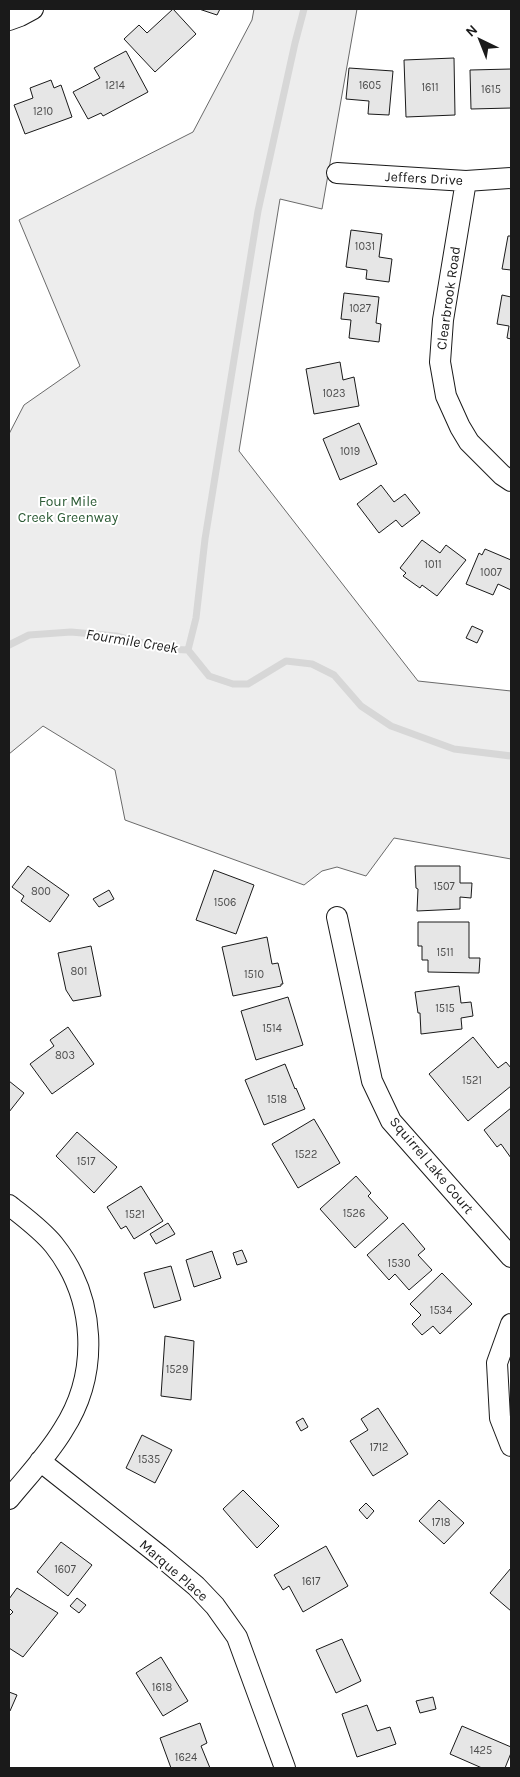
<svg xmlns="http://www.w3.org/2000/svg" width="520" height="1777" font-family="Karla,sans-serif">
  <rect width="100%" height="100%" fill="#fff"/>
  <path fill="#ededed" stroke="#6a6a6a" d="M254 9H357L322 209 280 199 239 451 418 681 511 691V859L394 838 366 876 337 867 322 871 304 885 125 820 115 770 43 726 9 754V434L24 405 80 366 19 220 193 132 252 20Z"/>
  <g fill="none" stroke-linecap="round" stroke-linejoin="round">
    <path stroke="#d7d7d7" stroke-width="7" d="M9 645 29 635 71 632 116 636 166 649 188 650 209 676 233 684H248L286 661 312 664 334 675 361 706 391 726 454 749 511 756
      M188 650 196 618 205 539 258 211 295 43 304 9"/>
  </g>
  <path fill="#e6e6e6" stroke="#1a1a1a" d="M173 9 196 34 155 72 124 39 139 25 147 33Z
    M199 9H220L217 15Z
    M126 51 148 92 103 116 101 113 88 119 73 92 100 78 94 68Z
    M454 58 455 115 406 117 404 60Z
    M349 68 393 71 389 115 368 114 369 101 346 99Z
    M511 69V108L471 109 470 70Z
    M51 80 54 88 61 85 72 117 25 134 14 105 33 98 30 88Z
    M351 230 382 234 379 257 392 259 389 282 366 279 367 270 346 267Z
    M508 236H511V270L502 269Z
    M344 293 379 297 376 323 381 324 379 342 349 338 351 320 341 319Z
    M502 295 511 297V339L507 338 509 326 497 324Z
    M340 362 343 380 354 377 359 406 314 414 306 369Z
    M359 423 377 464 340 480 323 439Z
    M381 485 394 502 405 494 420 513 402 527 396 520 379 533 357 504Z
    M422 540 440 553 446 545 466 560 437 596 422 585 420 588 403 576 406 573 400 568Z
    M485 549 511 560V590L498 584 493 595 466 584 479 553 482 555Z
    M472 626 483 631 477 643 466 638Z
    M28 866 69 895 50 922 21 901 24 896 12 887Z
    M415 866H460V883H472L471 898 460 897V909L417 911 418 889 416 888Z
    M214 870 254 885 236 934 196 920Z
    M109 890 114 899 99 907 93 899Z
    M418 922H469V958H480L479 973 428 972V960H422V946H418Z
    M267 937 272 964 278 963 283 984H281V986L233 996 222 947Z
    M91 946 101 996 73 1001 66 990 58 953Z
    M459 986 461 1003 471 1002 473 1016 461 1018 462 1029 421 1034 420 1013H418L415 992Z
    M288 997 303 1045 256 1060 241 1011Z
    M68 1027 94 1064 52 1094 30 1064 54 1046 50 1040Z
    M473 1037 498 1068 506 1062 511 1068V1086L468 1121 429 1074Z
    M285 1064 295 1089 296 1088 305 1109 264 1125 245 1080Z
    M9 1081 24 1093 9 1112Z
    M511 1108V1158L501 1144 497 1147 484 1130Z
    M314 1119 340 1163 298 1188 272 1144Z
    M77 1132 117 1167 94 1193 56 1156Z
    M356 1176 371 1193 368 1196 388 1218 355 1248 320 1209Z
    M141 1186 163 1221 134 1239 126 1226 121 1229 107 1207Z
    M168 1223 175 1234 156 1244 150 1234Z
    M403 1223 425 1249 418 1255 432 1270 409 1290 395 1274 389 1280 367 1255Z
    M242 1250 247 1262 237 1265 233 1253Z
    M212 1251 221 1278 194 1287 186 1260Z
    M171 1266 181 1300 154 1308 144 1273Z
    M442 1273 472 1304 440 1334 433 1326 422 1335 412 1324 421 1315 410 1304Z
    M165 1336 194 1341 191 1400 161 1396Z
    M378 1408 408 1454 373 1476 350 1441 368 1430 361 1419Z
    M303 1418 308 1427 301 1431 296 1422Z
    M142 1435 172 1450 155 1483 126 1468Z
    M243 1490 279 1526 257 1548 223 1509Z
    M439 1500 464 1523 444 1544 419 1521Z
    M366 1503 374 1511 367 1519 359 1510Z
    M61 1542 92 1565 68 1596 37 1572Z
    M326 1546 348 1586 303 1612 289 1586 283 1590 274 1575Z
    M511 1568V1611L490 1593Z
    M17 1588 58 1613 23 1657 9 1648V1616L13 1612 9 1608V1599Z
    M77 1598 86 1605 79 1613 70 1606Z
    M342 1639 361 1681 336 1693 316 1650Z
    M161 1657 188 1701 163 1716 136 1673Z
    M9 1692 17 1695 10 1711 9 1710Z
    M433 1697 436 1709 420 1713 416 1701Z
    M367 1705 377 1731 390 1727 396 1744 357 1757 342 1714Z
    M200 1723 207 1743 201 1746 210 1768H171L160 1738Z
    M462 1726 511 1747V1753L505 1768H482L450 1754Z"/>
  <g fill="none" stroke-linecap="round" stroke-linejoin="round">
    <g stroke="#1a1a1a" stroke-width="22">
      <path id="street" d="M9 20 20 16 33 9
        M337 173 466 181 511 178
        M466 181 443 320 440 362 446 396 460 427 469 442 502 475 511 481
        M337 917 372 1081 391 1121 511 1257
        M9 1205C24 1217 42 1230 54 1245 96 1298 100 1373 63 1430 48 1455 27 1477 9 1499
        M511 1324 497 1363 500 1418 511 1446
        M40 1461 159 1555 196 1586 215 1606 237 1637 285 1768"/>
    </g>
    <use href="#street" stroke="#fff" stroke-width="20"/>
  </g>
  <g text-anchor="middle" stroke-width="4" stroke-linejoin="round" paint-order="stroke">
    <g font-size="11" fill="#4d4d4d">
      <text x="115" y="89">1214</text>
      <text x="370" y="89">1605</text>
      <text x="430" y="91">1611</text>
      <text x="491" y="93">1615</text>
      <text x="43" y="115">1210</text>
      <text x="365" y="250">1031</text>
      <text x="360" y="312">1027</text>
      <text x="334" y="397">1023</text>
      <text x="350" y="455">1019</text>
      <text x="433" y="568">1011</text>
      <text x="491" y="576">1007</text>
      <text x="444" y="890">1507</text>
      <text x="41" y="895">800</text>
      <text x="225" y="906">1506</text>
      <text x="445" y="956">1511</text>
      <text x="79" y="975">801</text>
      <text x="254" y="978">1510</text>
      <text x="445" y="1012">1515</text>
      <text x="272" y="1032">1514</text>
      <text x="65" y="1059">803</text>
      <text x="472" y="1084">1521</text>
      <text x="277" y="1103">1518</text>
      <text x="306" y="1158">1522</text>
      <text x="86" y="1165">1517</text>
      <text x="354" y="1217">1526</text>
      <text x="135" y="1218">1521</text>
      <text x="399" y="1267">1530</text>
      <text x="441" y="1314">1534</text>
      <text x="177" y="1373">1529</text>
      <text x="379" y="1451">1712</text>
      <text x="149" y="1463">1535</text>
      <text x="441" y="1526">1718</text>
      <text x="65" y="1573">1607</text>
      <text x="311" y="1585">1617</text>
      <text x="162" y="1691">1618</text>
      <text x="481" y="1754">1425</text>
      <text x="186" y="1761">1624</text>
    </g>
    <g font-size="14" fill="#1a1a1a" stroke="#fff">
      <text transform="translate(424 178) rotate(3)" y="5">Jeffers Drive</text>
      <text transform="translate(448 298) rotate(-82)" y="5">Clearbrook Road</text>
      <text transform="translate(432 1165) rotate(50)" y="5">Squirrel Lake Court</text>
      <text transform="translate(174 1570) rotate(41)" y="5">Marque Place</text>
    </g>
    <g font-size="14" fill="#2b5a34" stroke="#fff">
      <text x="68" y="506">Four Mile<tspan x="68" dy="16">Creek Greenway</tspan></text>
    </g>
    <g font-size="15" font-style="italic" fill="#1a1a1a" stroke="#fff">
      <text transform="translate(132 641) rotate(9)" y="5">Fourmile Creek</text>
    </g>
  </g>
  <rect width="520" height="1777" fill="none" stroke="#1a1a1a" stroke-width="20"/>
  <g transform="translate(480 40) rotate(317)" stroke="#ffffff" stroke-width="4" paint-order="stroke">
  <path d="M0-4L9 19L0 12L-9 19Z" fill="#1a1a1a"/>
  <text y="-8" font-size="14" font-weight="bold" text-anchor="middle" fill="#1a1a1a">N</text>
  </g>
</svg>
